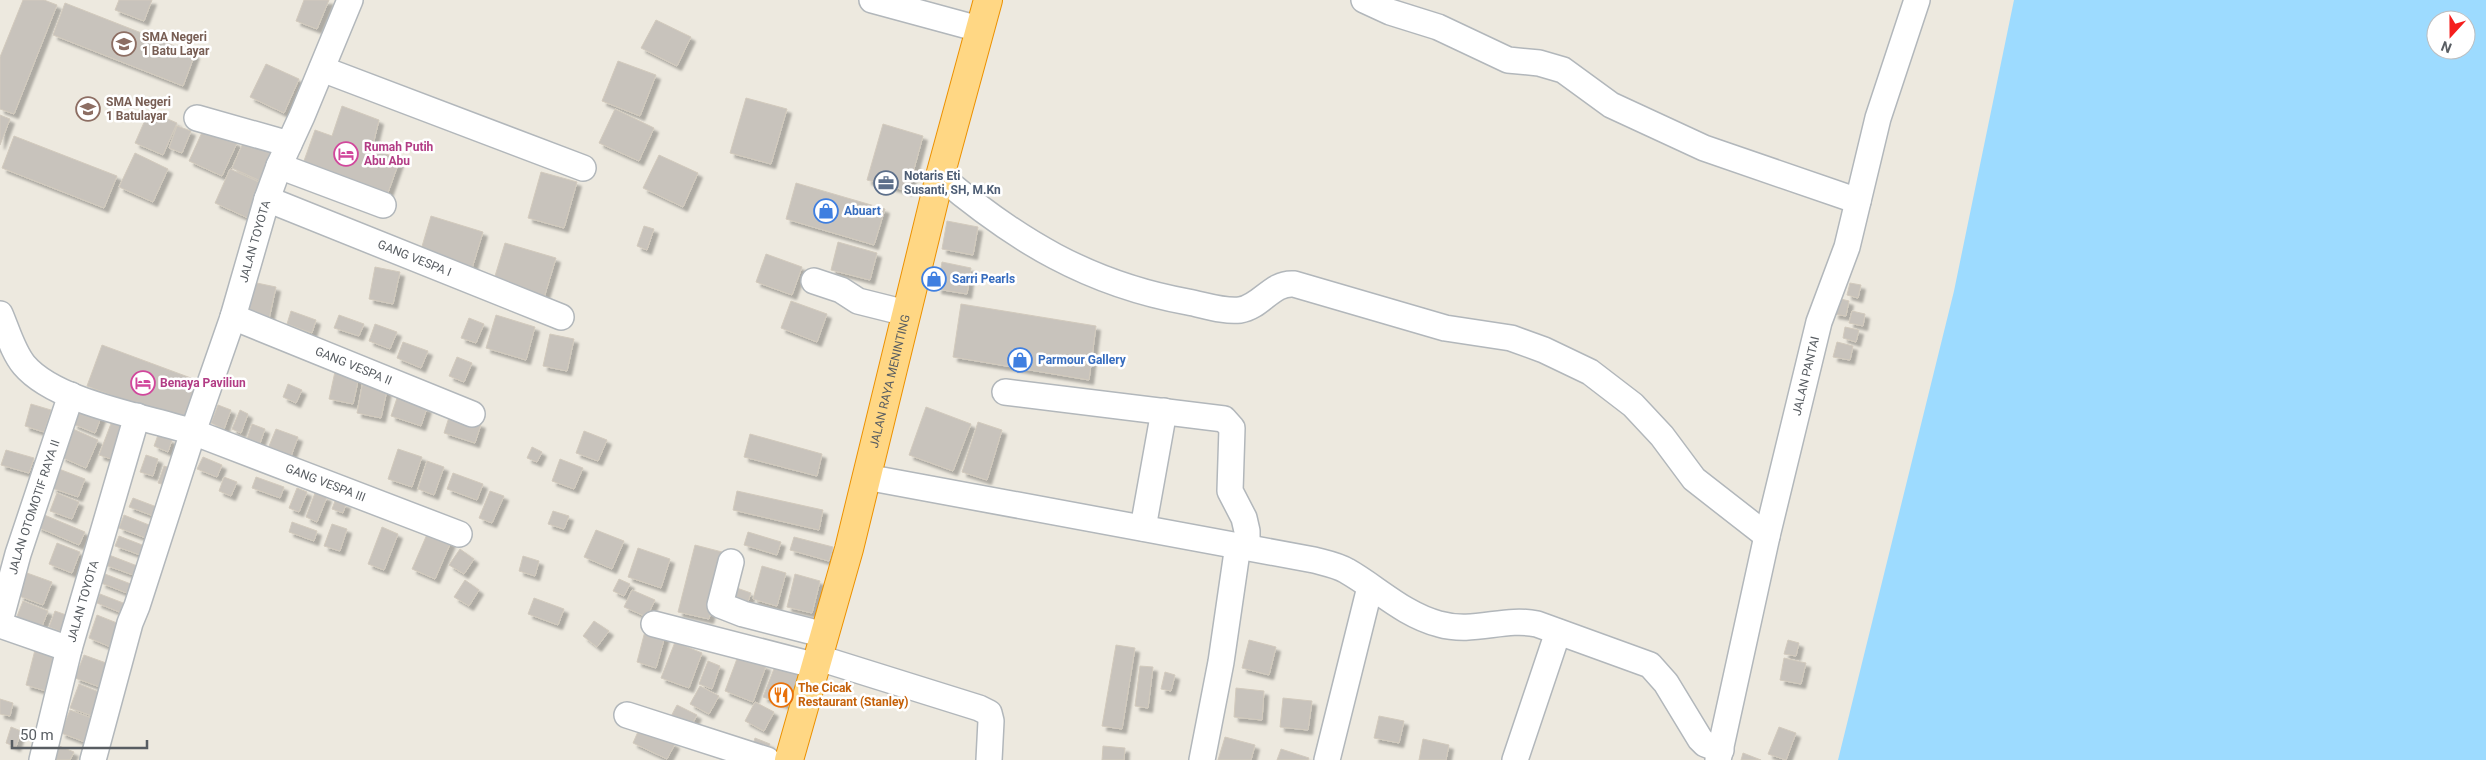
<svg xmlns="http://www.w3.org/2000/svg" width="2486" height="760" font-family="Roboto,sans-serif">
  <defs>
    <filter id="shadow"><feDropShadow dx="4.5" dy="4.5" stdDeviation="1" flood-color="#0004"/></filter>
  </defs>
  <rect width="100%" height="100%" fill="#ede9df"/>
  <path fill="#9ddbff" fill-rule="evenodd" d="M2014 0H2486V760H1838L1954 291ZM2436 20H2466V50H2436Z"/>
  <path fill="#c8c3bc" stroke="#d2cabd" filter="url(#shadow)" d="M23 0H44L57 5 14 114 0 109V57Z
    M119 0H152L144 21 115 10Z
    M304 0H329L317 29 296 21Z
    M65 3 195 54 183 86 53 35Z
    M656 20 691 37 677 66 641 48Z
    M618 61 656 75 640 116 602 101Z
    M266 64 299 79 284 113 250 97Z
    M746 98 787 109 771 164 730 153Z
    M342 106 379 120 372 149 400 159 385 201 300 172 315 130 332 136Z
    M615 109 654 128 639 161 599 143Z
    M149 111 177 123 163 155 135 143Z
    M0 115 10 119 0 145Z
    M883 124 923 136 908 191 867 180Z
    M177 126 191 131 182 153 169 148Z
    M204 128 237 143 222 176 189 161Z
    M247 134 280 149 265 183 232 168Z
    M14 136 117 176 104 208 2 168Z
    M135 153 168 169 153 202 119 187Z
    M659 155 698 173 683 207 643 188Z
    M230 169 263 184 248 218 215 203Z
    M541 172 577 182 564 228 528 218Z
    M796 183 885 209 874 245 786 219Z
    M431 216 483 232 470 275 418 260Z
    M947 221 978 227 973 255 942 249Z
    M644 226 654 229 647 250 637 246Z
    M838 242 877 253 870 280 831 270Z
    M505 243 556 258 543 301 492 286Z
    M766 254 802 267 792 295 756 282Z
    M942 262 971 268 967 294 937 289Z
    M375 267 400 272 393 304 369 299Z
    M252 282 276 287 269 319 245 314Z
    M1850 283 1861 285 1858 298 1847 295Z
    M1837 298 1849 301 1846 316 1834 314Z
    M791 301 827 314 817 342 781 328Z
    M961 304 1096 326 1089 380 953 357Z
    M291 311 316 320 312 333 287 324Z
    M1852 311 1865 314 1863 326 1849 323Z
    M339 315 364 324 359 336 334 328Z
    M496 315 535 327 526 360 486 348Z
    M469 318 484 324 476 343 461 338Z
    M375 324 397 332 390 349 369 341Z
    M1845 327 1859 330 1856 342 1843 338Z
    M550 334 574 339 567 371 543 366Z
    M403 342 428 351 421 368 397 358Z
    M1837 342 1853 346 1850 360 1833 357Z
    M102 345 199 381 183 422 87 386Z
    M457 357 472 363 464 382 449 376Z
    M336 367 360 372 353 404 329 399Z
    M363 381 388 385 381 418 357 413Z
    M288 384 302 390 296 403 283 397Z
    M397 398 427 408 421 426 391 416Z
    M31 404 51 410 44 432 25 426Z
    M218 405 231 410 224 429 211 423Z
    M80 406 102 415 95 433 73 424Z
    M926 407 971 424 953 471 909 455Z
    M240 410 248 414 241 433 232 429Z
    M450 414 481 424 475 443 444 433Z
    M112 421 124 425 111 459 99 455Z
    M978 422 1002 430 987 480 962 472Z
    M252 424 265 429 259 446 246 442Z
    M73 429 98 440 86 468 61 457Z
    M276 429 298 437 290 459 267 451Z
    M584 431 607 440 598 461 576 453Z
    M750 434 822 454 817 476 744 457Z
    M158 435 172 440 168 452 154 446Z
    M532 447 542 452 537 462 527 458Z
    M398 449 422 457 412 487 388 479Z
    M6 450 34 458 29 473 1 465Z
    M146 455 158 459 153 476 140 472Z
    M203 457 222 465 217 477 197 469Z
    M560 459 583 468 574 489 552 481Z
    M427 461 444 467 434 495 418 489Z
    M164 466 174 469 168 486 158 483Z
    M59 469 85 479 78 497 52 488Z
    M453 473 483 484 477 500 447 489Z
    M224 477 237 482 231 496 219 491Z
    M256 477 284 487 280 498 252 488Z
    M297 488 307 492 299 512 289 508Z
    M490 491 504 496 492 523 479 518Z
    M737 491 823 510 819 530 733 510Z
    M57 493 79 502 72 519 50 511Z
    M315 493 327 497 317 522 306 517Z
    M133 498 162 509 159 518 129 507Z
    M335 501 346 504 343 513 332 509Z
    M553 511 569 516 564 529 548 524Z
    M42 514 85 532 79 545 37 527Z
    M124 515 159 529 154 541 119 528Z
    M292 522 317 531 314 541 289 532Z
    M332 524 347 529 340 551 324 546Z
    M382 527 398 534 384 570 368 564Z
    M596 530 624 541 612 569 584 557Z
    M428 532 451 542 435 579 412 569Z
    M748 532 781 542 777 555 744 545Z
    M119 536 150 548 146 557 115 546Z
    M794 537 833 547 829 561 790 550Z
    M57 543 80 552 72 573 49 564Z
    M695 545 726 553 709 619 678 612Z
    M638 548 670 559 661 588 628 577Z
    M460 549 474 559 464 574 449 565Z
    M109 555 140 567 136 576 105 565Z
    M523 556 539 561 535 576 519 571Z
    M762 566 786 573 777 606 753 599Z
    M27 573 52 582 43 605 19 596Z
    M105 574 136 586 132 595 101 583Z
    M795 574 820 581 812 613 787 607Z
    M619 579 630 584 624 596 613 591Z
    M465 580 479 590 469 606 454 597Z
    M731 586 751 593 745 611 725 604Z
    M632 590 655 600 647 617 624 607Z
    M100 594 131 606 127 615 97 603Z
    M534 598 564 609 558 625 528 614Z
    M23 601 48 611 39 634 14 624Z
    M55 611 69 616 63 632 49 627Z
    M97 615 122 625 113 648 89 638Z
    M594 621 609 631 597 647 583 636Z
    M645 631 665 636 656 668 637 662Z
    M1249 640 1276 647 1269 675 1242 668Z
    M1788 640 1799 643 1796 656 1784 654Z
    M675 642 702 653 689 688 661 678Z
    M1116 645 1135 648 1122 729 1102 726Z
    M36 646 57 652 46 691 26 685Z
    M84 655 109 664 100 687 75 678Z
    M738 656 766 666 753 702 725 691Z
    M1784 658 1806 663 1801 684 1780 680Z
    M708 661 720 666 712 689 699 684Z
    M777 661 805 672 792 707 763 697Z
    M1140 666 1153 667 1148 708 1135 706Z
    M1165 672 1175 675 1171 691 1161 689Z
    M79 684 104 694 95 717 70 708Z
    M700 686 719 696 709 714 690 704Z
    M1236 688 1264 691 1262 720 1234 717Z
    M1283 698 1312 701 1308 730 1280 727Z
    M0 699 13 703 10 716 0 714Z
    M755 702 774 712 764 731 745 721Z
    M677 705 697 715 687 734 667 724Z
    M70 710 94 719 85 742 61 733Z
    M1379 716 1404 721 1399 743 1374 738Z
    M11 727 21 731 16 747 6 743Z
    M640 727 675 744 667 759 633 743Z
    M1779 727 1796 733 1786 760 1768 754Z
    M1225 737 1255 745 1251 760H1218Z
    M755 738 770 744 766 754 752 748Z
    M1423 739 1449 745 1446 760H1419Z
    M59 746 74 752 70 760H53Z
    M1103 746 1125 748 1124 760H1102Z
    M1281 749 1309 758 1308 760H1277Z
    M1743 753 1761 760H1741Z"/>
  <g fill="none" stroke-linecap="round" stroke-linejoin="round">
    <g stroke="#b2b7bb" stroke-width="28">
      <g id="minor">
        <path d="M872 0 979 29"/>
        <path d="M1364 0 1390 12 1438 27 1508 60 1539 63 1563 70 1611 105 1704 148 1858 201"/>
        <path d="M322 69 583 168"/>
        <path d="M197 118 289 144"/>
        <path d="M279 166 383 205"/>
        <path d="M940 176C1016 240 1088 284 1188 302 1204 305 1224 312 1240 310 1261 307 1272 282 1294 284L1445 328 1511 338 1544 350 1590 372 1633 405 1662 436 1694 479 1767 536"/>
        <path id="s1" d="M267 199 561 317"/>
        <path d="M814 281 841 290 858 301 906 313"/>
        <path id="s2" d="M0 314C7 330 13 352 24 365 56 403 147 417 193 432L233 317 267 199 279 166 302 116 350 0"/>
        <path id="s3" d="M233 317 472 414"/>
        <path d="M1005 392 1224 419 1232 428 1230 491 1244 518 1247 531V547"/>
        <path d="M866 477 1314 560C1325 563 1337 565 1347 571 1377 588 1404 615 1439 624 1474 634 1504 617 1537 624L1650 665 1666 683 1700 739 1705 744 1721 750"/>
        <path d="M1143 528 1164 411"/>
        <path d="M731 562 720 605 743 614 825 635"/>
        <path id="s4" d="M0 621 18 554 71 395"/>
        <path d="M654 624 817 666"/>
        <path d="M0 625 69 649"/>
        <path d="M819 658 979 708 989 713 991 721 989 760"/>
        <path d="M627 715 767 760"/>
        <path id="s5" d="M42 760 69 649 137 416"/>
        <path id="s6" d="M93 760 130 623 137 606 193 432 459 534"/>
        <path d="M1202 760 1221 662 1238 545"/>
        <path d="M1327 760 1370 587"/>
        <path d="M1515 760 1558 632"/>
        <path id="s7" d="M1718 760 1767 536 1819 322 1847 247 1878 118 1917 0"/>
      </g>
    </g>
    <g stroke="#ec9100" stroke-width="30">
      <g id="highway">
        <path id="s8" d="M789 760 849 549 940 176 988 0"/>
      </g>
    </g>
    <use href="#minor" stroke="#fff" stroke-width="25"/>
    <use href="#highway" stroke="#ffd784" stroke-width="28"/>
  </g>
  <defs>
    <g id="school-ring" transform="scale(1.25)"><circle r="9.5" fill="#fff" stroke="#8d6e63" stroke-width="1.5"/><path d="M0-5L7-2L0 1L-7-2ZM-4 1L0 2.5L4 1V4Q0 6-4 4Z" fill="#8d6e63"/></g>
    <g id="hotel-ring" transform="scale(1.25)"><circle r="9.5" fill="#fff" stroke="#d1479c" stroke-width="1.5"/><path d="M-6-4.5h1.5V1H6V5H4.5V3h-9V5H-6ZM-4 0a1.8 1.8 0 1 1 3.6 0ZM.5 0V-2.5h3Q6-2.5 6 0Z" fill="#d1479c"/></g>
    <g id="office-ring" transform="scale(1.25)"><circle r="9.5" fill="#fff" stroke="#5c6f8a" stroke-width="1.5"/><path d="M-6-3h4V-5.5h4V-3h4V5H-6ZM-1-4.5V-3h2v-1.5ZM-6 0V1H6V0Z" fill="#5c6f8a"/></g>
    <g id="shop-ring" transform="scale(1.25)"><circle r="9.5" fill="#fff" stroke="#3f7fe0" stroke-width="1.5"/><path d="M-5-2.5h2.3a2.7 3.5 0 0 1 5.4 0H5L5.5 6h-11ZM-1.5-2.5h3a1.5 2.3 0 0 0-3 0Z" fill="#3f7fe0"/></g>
    <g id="restaurant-ring" transform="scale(1.25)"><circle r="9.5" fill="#fff" stroke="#e8710a" stroke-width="1.5"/><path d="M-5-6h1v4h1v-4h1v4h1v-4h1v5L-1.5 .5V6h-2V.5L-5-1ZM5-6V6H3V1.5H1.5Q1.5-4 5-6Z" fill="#e8710a"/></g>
  </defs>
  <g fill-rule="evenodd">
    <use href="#school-ring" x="124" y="44"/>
    <use href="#school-ring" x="88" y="109"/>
    <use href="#hotel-ring" x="346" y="154"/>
    <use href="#office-ring" x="886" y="183"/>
    <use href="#shop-ring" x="826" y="211"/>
    <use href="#shop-ring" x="934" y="279"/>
    <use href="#shop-ring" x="1020" y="360"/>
    <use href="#hotel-ring" x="143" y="383"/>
    <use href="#restaurant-ring" x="781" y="695"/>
  </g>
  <g text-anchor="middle" stroke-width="5" stroke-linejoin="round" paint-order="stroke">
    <g font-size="12" font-weight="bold" fill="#785e54" stroke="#fff" text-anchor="start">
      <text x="142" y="41">SMA Negeri<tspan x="142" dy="14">1 Batu Layar</tspan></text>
      <text x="106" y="106">SMA Negeri<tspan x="106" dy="14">1 Batulayar</tspan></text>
    </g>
    <g font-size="12" font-weight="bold" fill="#b23c85" stroke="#fff" text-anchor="start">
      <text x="364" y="151">Rumah Putih<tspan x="364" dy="14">Abu Abu</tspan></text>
      <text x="160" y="387">Benaya Paviliun</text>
    </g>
    <g font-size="12" font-weight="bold" fill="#4e5e75" stroke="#fff" text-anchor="start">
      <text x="904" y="180">Notaris Eti<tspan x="904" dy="14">Susanti, SH, M.Kn</tspan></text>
    </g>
    <g font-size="12" font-weight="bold" fill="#366cbe" stroke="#fff" text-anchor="start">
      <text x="844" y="215">Abuart</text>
      <text x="952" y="283">Sarri Pearls</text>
      <text x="1038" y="364">Parmour Gallery</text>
    </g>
    <g font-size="12" fill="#585d62" stroke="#fff">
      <text dy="4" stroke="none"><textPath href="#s2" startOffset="441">JALAN TOYOTA</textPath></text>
      <text dy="4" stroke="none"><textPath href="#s1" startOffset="159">GANG VESPA I</textPath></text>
      <text dy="4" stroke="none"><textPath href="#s3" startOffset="130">GANG VESPA II</textPath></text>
      <text dy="4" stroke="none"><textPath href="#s7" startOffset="394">JALAN PANTAI</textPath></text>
      <text dy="4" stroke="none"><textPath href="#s8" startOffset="392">JALAN RAYA MENINTING</textPath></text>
      <text dy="4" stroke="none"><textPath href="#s6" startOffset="485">GANG VESPA III</textPath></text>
      <text dy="4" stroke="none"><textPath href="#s4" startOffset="119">JALAN OTOMOTIF RAYA II</textPath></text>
      <text dy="4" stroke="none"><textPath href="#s5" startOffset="164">JALAN TOYOTA</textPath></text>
    </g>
    <g font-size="12" font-weight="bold" fill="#c56008" stroke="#fff" text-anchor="start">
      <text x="798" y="692">The Cicak<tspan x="798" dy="14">Restaurant (Stanley)</tspan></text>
    </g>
  </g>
  <g transform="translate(2451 35) rotate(201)"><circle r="24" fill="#ffffff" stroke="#bcbec0"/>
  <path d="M0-4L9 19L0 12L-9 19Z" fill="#f51e1d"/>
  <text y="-8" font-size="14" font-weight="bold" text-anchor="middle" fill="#585d62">N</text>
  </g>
  <path d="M12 740v8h135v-8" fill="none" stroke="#585d62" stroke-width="2.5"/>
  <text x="20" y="740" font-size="15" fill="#585d62" stroke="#ffffff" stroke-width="4" paint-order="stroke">50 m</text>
</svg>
